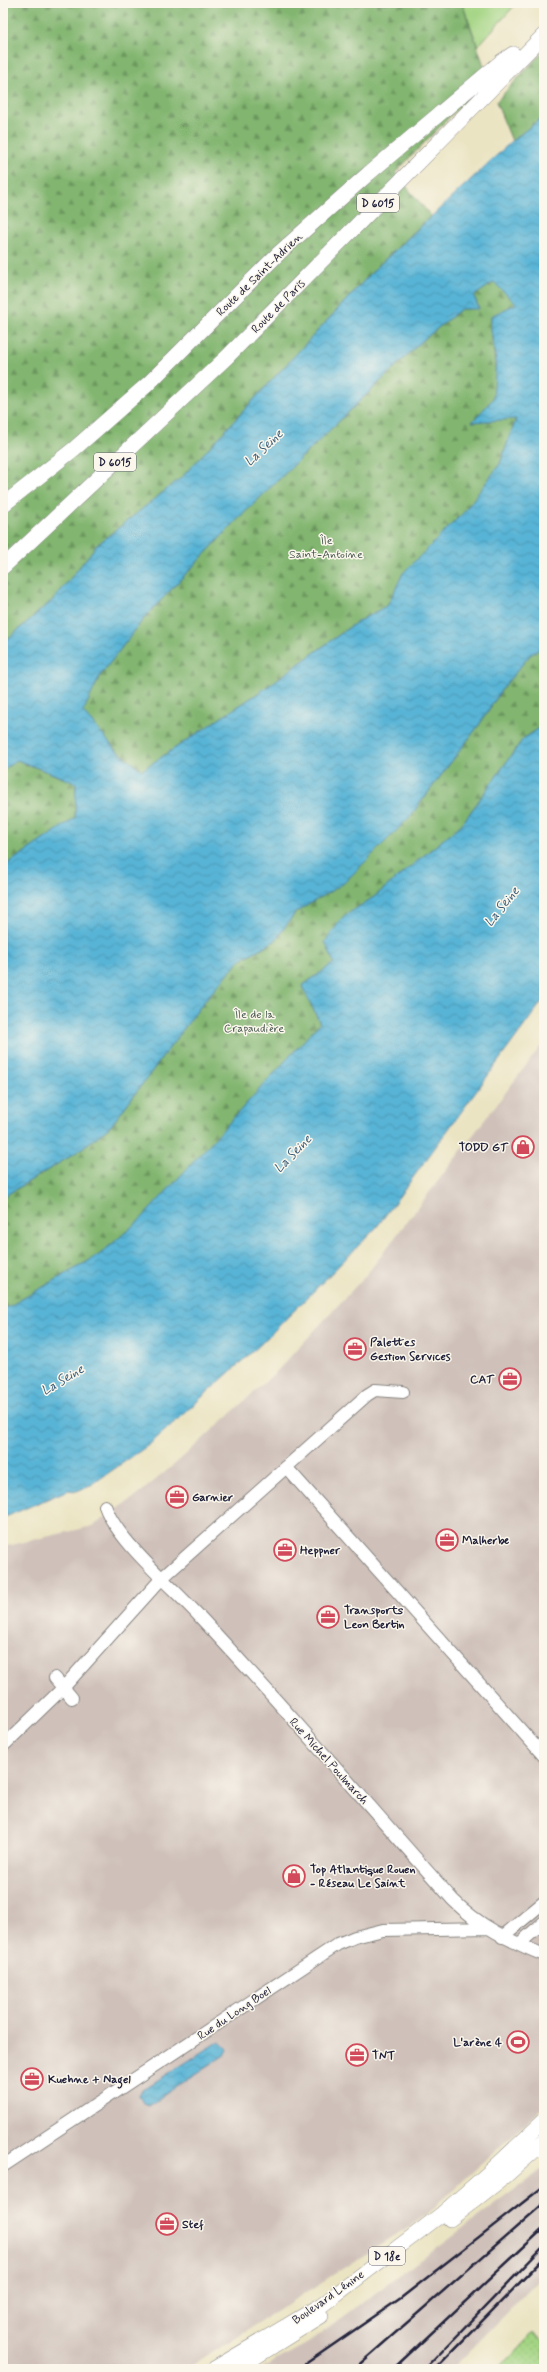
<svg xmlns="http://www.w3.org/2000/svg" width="547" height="2372" font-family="Mynerve,sans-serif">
  <defs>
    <pattern id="forest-firs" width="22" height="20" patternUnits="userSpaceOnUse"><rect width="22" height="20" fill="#82b670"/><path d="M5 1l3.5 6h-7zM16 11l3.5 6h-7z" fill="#6a945d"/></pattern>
    <pattern id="park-dots" width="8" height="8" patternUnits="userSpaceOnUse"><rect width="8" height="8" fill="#a3d482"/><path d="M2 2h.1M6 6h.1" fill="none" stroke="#8cb671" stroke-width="1.8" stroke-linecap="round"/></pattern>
    <pattern id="water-waves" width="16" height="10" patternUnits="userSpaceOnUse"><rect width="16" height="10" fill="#58b4d6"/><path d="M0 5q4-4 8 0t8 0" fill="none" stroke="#4892af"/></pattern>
  </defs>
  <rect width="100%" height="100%" fill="#fbf7ec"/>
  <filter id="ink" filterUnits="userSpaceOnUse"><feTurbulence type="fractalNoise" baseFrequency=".025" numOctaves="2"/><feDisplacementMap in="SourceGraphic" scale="8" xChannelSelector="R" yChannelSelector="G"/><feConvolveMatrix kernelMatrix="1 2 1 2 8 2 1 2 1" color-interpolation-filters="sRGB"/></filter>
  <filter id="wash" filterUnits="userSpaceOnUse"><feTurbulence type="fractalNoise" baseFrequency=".012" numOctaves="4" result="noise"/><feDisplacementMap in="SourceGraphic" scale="16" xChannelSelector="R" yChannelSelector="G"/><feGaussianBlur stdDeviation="0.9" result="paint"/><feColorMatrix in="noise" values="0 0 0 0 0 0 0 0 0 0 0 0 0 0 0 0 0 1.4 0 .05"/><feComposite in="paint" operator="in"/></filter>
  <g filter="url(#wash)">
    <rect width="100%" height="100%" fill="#ebe4c3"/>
    <path fill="#cfc1ba" d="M544 1042V2106L425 2216 186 2369H3V1547L93 1526 135 1497 182 1458 276 1372 367 1274Z
      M544 2168V2275L452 2369H261L308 2343Z"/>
    <path fill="#a3d482" stroke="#627b5e" d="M462 3H517L478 46Z"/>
    <path fill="url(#forest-firs)" stroke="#526c56" d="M3 3H462L488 77 395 173 431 216 375 269 182 477 97 545 55 598 3 643Z
      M544 50V116L512 141 496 102Z
      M494 282 517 304 491 316C490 343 500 371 493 398 490 406 478 415 472 422L516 418 500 464 464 512 403 573 388 605 357 622 257 694 142 770 115 749 82 712 100 676 145 617 240 517 422 341 461 309 479 308 474 296Z
      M544 646V725L523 739 462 824 374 897 343 917 334 963 302 986 320 1023 143 1218 99 1255 3 1310V1197L74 1154 110 1127 206 999 241 959 275 941 295 913 344 883 409 818 479 725 502 689 530 655Z
      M17 760 76 783 75 818 3 867V770Z"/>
    <path fill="url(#park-dots)" stroke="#627b5e" d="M533 2332 544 2342V2369H498Z"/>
    <path fill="url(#water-waves)" stroke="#3d6b88" fill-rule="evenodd" d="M544 116V646L530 655 502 689 479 725 409 818 344 883 295 913 275 941 241 959 206 999 110 1127 74 1154 3 1197V867L75 818 76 783 17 760 3 770V643L55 598 97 545 182 477 375 269 512 141ZM494 282 516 304 491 316V330L496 362 493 399 472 422 516 419 500 464 464 512 403 573 388 605 357 622 257 694 142 770 115 749 83 712 100 676 145 617 240 517 422 341 461 309H479L474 296Z
      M544 725V999L376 1228 262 1343 150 1444 91 1485 77 1491 68 1490 3 1518V1310L99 1255 142 1218 320 1023 302 986 334 963 325 942 343 917 374 897 462 824 523 739Z
      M220 2041 228 2049 226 2054 155 2101 149 2105 143 2103 139 2096 142 2090Z"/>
  </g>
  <g filter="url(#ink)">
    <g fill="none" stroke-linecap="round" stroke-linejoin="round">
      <g stroke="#86837f" stroke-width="14">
        <path id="minor" d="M286 1467 544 1756
          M105 1506C117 1541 175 1589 201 1618 287 1710 369 1806 453 1900 479 1926 510 1941 544 1955
          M55 1678 72 1698
          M3 1746 63 1688 162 1578 367 1395 375 1390 403 1392
          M502 1937 544 1902
          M519 1944 544 1922
          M3 2166 338 1944 355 1937 383 1930 489 1928"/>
      </g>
      <g stroke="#86837f" stroke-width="16">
        <path id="major" d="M3 505 74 449 148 384 279 253 368 174 501 62 513 54 519 60
          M3 567 227 357 544 35
          M450 2219 503 2178 544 2142
          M214 2369 322 2305 442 2214 492 2170 544 2121
          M236 2369 321 2316"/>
      </g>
      <use href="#minor" stroke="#fff" stroke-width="12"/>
      <use href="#major" stroke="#fff" stroke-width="15"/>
      <path stroke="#22223b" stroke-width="2.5" d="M298 2369 401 2298 544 2186
        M354 2369 544 2203
        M393 2369 544 2228
        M425 2369 544 2246
        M435 2369 544 2258"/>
    </g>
  </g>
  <defs>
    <g id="shop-ring" transform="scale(1.15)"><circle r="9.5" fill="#fbf7ec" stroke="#d1495b" stroke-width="1.5"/><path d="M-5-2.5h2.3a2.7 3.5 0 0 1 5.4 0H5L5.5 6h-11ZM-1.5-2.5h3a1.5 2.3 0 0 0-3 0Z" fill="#d1495b"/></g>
    <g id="office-ring" transform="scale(1.15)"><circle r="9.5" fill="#fbf7ec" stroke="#d1495b" stroke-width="1.5"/><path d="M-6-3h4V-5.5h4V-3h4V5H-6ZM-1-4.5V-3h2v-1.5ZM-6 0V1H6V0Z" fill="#d1495b"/></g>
    <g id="stadium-ring" transform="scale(1.15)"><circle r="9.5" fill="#fbf7ec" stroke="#d1495b" stroke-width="1.5"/><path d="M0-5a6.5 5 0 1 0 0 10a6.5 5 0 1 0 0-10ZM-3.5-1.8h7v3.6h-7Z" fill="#d1495b"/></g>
  </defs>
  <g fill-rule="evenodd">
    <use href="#shop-ring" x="523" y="1147"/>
    <use href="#office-ring" x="355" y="1349"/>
    <use href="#office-ring" x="510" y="1379"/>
    <use href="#office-ring" x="177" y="1497"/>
    <use href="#office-ring" x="447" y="1540"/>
    <use href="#office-ring" x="285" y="1550"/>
    <use href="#office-ring" x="328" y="1617"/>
    <use href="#shop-ring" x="294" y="1876"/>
    <use href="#stadium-ring" x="518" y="2042"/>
    <use href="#office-ring" x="357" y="2055"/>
    <use href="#office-ring" x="32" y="2079"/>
    <use href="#office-ring" x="167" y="2224"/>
  </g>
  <g text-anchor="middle" stroke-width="3" stroke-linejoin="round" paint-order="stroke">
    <g fill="#fbf7ec" stroke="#636270" stroke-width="1">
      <rect x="357" y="194" width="42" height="18" rx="3"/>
      <rect x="94" y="453" width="42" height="18" rx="3"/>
      <rect x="369" y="2247" width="36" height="18" rx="3"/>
    </g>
    <g font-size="11" font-weight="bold" fill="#22223b">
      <text x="378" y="207">D 6015</text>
      <text x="115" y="466">D 6015</text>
      <text x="387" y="2260">D 18e</text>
    </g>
    <g font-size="12" fill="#22223b" stroke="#fbf7ec">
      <text transform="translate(259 274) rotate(-44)" y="4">Route de Saint-Adrien</text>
      <text transform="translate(278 306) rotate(-45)" y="4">Route de Paris</text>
      <text transform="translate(329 1761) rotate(48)" y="4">Rue Michel Poulmarch</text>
      <text transform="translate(234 2013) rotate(-34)" y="4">Rue du Long Boel</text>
      <text transform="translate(328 2297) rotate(-35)" y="4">Boulevard Lénine</text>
    </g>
    <g font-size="12" fill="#495750" stroke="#fbf7ec">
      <text x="326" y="544">Île<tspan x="326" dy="14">Saint-Antoine</tspan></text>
      <text x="254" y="1018">Île de la<tspan x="254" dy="14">Crapaudière</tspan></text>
    </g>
    <g font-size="12" font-weight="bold" fill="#22223b" stroke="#fbf7ec" text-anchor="start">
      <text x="508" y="1151" text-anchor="end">TODD GT</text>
      <text x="370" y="1346">Palettes<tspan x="370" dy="14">Gestion Services</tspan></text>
      <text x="494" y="1383" text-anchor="end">CAT</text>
      <text x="192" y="1501">Garnier</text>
      <text x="462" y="1544">Malherbe</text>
      <text x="300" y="1554">Heppner</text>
      <text x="344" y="1614">Transports<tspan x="344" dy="14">Leon Bertin</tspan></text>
      <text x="310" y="1873">Top Atlantique Rouen<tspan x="310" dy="14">- Réseau Le Saint</tspan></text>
      <text x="502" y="2046" text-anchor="end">L'arène 4</text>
      <text x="372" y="2059">TNT</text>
      <text x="48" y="2083">Kuehne + Nagel</text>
      <text x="182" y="2228">Stef</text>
    </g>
    <g font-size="13" font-style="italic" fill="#385c79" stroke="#fbf7ec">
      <text transform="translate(263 447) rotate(-43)" y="5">La Seine</text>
      <text transform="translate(501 906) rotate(-51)" y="5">La Seine</text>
      <text transform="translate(292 1153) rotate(-46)" y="5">La Seine</text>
      <text transform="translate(62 1379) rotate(-31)" y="5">La Seine</text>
    </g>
  </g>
  <rect width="547" height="2372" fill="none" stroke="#fbf7ec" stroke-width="16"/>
</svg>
